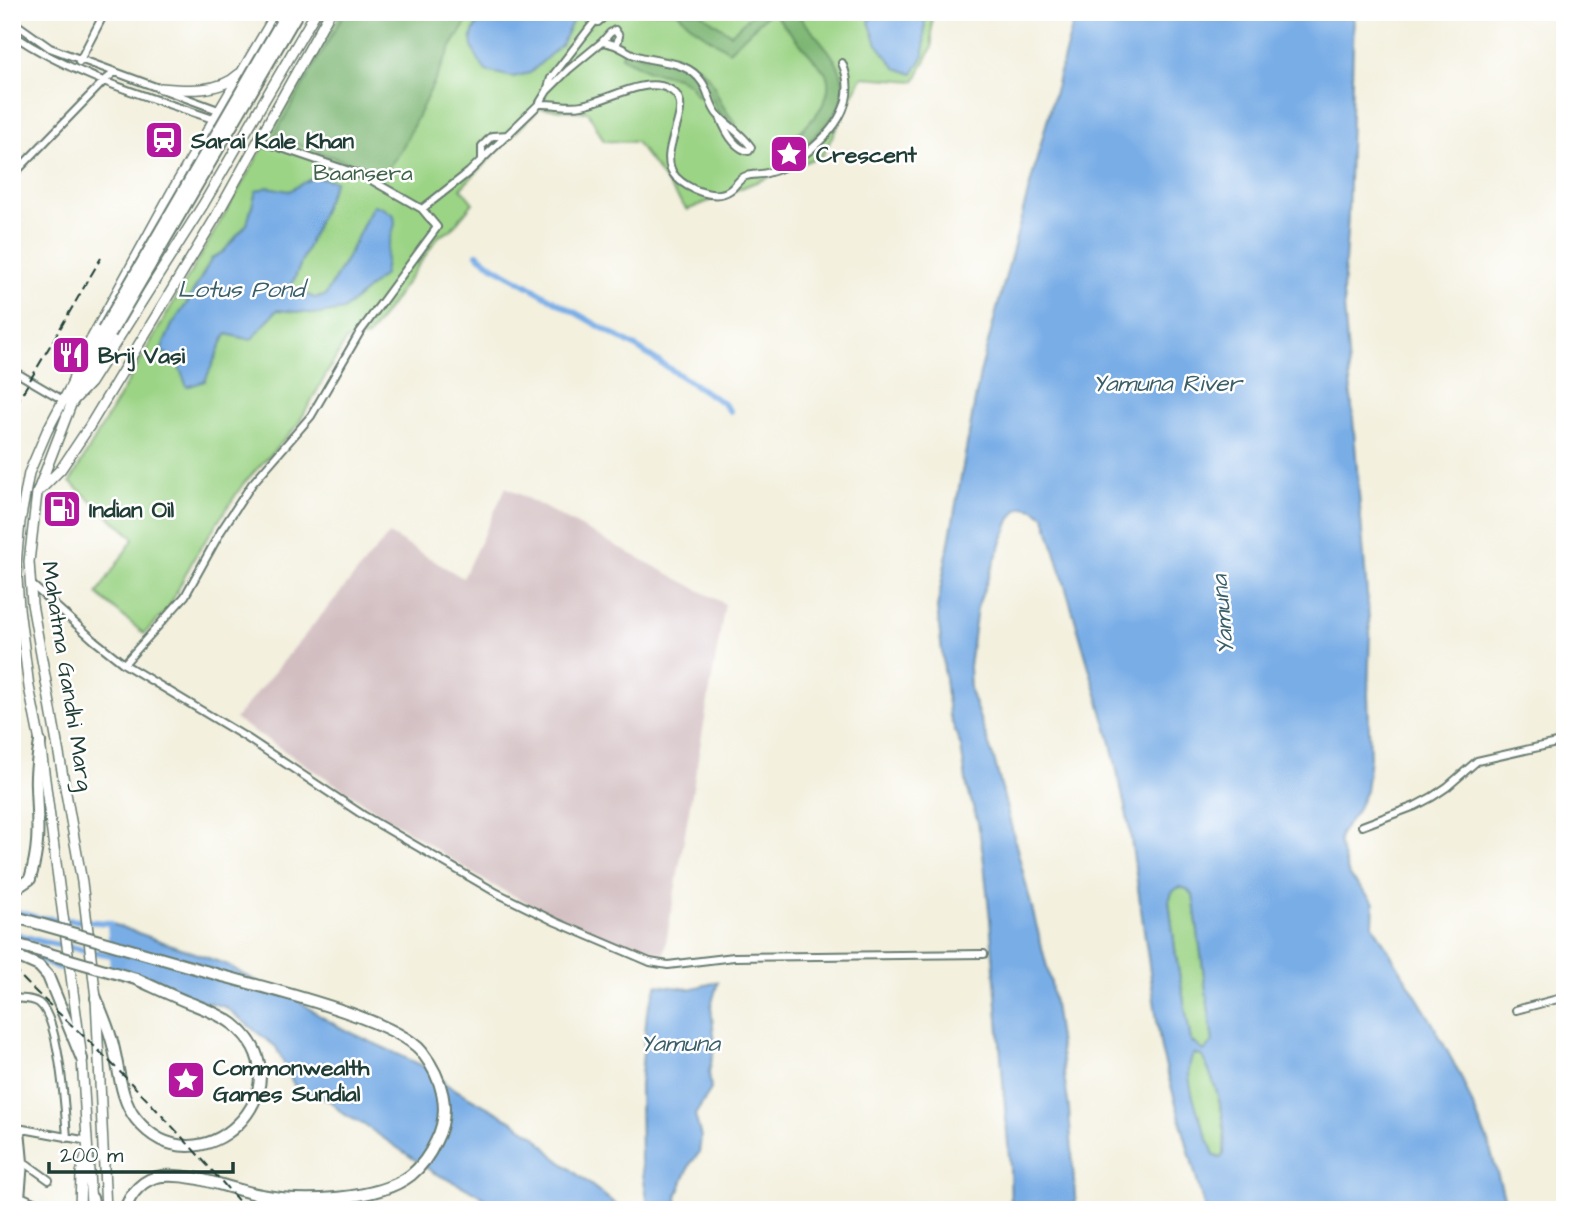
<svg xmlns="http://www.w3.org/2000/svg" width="1577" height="1222" font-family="'Architects Daughter',sans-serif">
  <rect width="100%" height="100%" fill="#fff"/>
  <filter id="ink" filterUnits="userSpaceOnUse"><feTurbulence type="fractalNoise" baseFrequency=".0143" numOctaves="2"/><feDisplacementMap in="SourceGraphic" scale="14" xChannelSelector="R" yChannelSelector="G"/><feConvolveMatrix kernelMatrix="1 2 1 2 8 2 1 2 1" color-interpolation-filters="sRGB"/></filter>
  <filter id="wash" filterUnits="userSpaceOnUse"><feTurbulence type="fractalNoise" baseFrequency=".00686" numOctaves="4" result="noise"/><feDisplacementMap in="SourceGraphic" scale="28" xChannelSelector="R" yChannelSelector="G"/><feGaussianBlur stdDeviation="1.57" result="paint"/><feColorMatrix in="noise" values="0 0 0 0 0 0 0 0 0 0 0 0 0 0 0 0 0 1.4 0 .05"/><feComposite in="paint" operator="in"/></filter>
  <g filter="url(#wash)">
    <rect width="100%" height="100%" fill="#f3f0de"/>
    <path fill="#d2bec1" d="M506 487 725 604 664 954 584 931 488 883 235 719 389 534 463 578Z"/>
    <path fill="#9cd486" stroke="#5e885d" stroke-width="2" d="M341 12H932V48L915 81 862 77 823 155 687 210 636 142 604 141 588 112 540 108 461 188 473 203 450 231 439 236 368 337 346 340 297 426 243 484 194 558 168 609 144 634 97 594 134 538 70 482Z
      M1179 887 1187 889 1193 895 1213 1042 1204 1051 1191 1041 1176 956 1169 901 1172 892Z
      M1193 1054 1202 1056C1218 1089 1227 1118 1224 1154L1221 1158 1214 1155C1206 1131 1178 1077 1193 1054Z"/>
    <path fill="#7db673" stroke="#4e7a54" stroke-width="2" d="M345 12H473L451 47 401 151 380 178 363 168 274 136Z
      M677 12H699L731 34 754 12 769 13 729 51 693 27Z
      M777 12H795C846 68 870 92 801 148L793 137C811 124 836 97 826 73L775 15Z
      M625 48 647 57 651 48C673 55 701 61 713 84 720 101 723 109 736 123L733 126 718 112 708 89 697 96 690 85 677 77 649 71 621 57Z"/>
    <path fill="#79ade6" stroke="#4c758d" stroke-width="2" fill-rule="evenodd" d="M486 12H577L561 45 530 73 513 77 486 71C468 45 465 38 486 12Z
      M873 12 925 13 924 55 913 74 896 68 877 44 869 22Z
      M1076 12H1354L1348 216 1343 293 1370 632 1368 695 1370 757 1366 791 1356 812 1340 834 1339 843 1349 875 1374 903 1373 925 1432 1022 1461 1077 1488 1142 1508 1210H1205L1161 1049 1129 825 1110 739 1045 517 1034 509 1024 507 1017 510 1010 520 977 608 969 666 970 690 995 762 1051 983 1069 1109 1076 1210H1011L1010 1169 990 919 983 854 978 823 967 787 961 747 949 714 937 608 980 373ZM1179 887 1187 889 1193 895 1213 1042 1204 1051 1191 1041 1176 956 1169 901 1172 892ZM1194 1054 1202 1056C1218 1088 1227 1118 1224 1154L1221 1158 1214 1155C1206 1131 1178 1076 1194 1054Z
      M314 177 335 181 291 287 314 298 325 296 350 252 373 205 381 207 394 215 395 224 387 251 384 275 343 310 319 314 277 310 251 340 226 334 205 381 187 387 178 364 161 350 172 325 187 303 212 258 223 252 247 224 256 191 268 187 289 191Z
      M110 923 225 964 274 991 293 996 317 1014 341 1028 432 1070 447 1085 511 1120 535 1136 555 1157 623 1210H499L477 1193 434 1173 363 1124 343 1114 330 1101 295 1087 276 1047 225 1007 169 992 113 973Z
      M718 982 711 1006 715 1045 709 1072 711 1089 695 1115 701 1137 699 1153 690 1164 677 1196 678 1210H646L647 1199 641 1161 640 1086 647 1012 657 985 689 989Z"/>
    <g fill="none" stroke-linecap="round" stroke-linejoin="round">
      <path stroke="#79ade6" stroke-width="6" d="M477 254 493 266 636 347 723 403 730 411
        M12 910 38 918 110 923 113 972
        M12 933 43 942 111 955
        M17 949 57 967 93 971"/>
    </g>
  </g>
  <g filter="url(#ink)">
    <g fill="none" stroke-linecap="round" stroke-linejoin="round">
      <g stroke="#697c70" stroke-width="10">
        <path id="street" d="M12 21 50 48 221 111
          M598 22 609 12
          M12 34C73 76 146 96 216 120
          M602 42 610 33 615 30 619 36 617 44
          M79 62 105 12
          M547 91 568 70 602 42C617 44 620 48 632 54 655 64 686 58 702 82 710 93 709 106 719 116 730 127 742 134 751 147L749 151C734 149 725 130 720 117
          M539 104C553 103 569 108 582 105 607 101 645 76 669 89 701 105 652 151 676 177 688 189 715 201 730 190 736 186 739 178 746 176 753 174 760 175 767 173 788 168 810 152 825 136 845 115 854 90 842 63
          M258 140 364 176 422 209 469 172 539 104 547 91 551 78 602 12
          M482 160V146L492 136 509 135
          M12 176 104 81 115 72
          M12 370 63 400
          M31 584 95 641 124 664 247 738 363 815 497 893 556 922 650 962 668 965 734 957 984 954
          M124 664 185 596 221 531 252 484 311 416 360 332 435 230 437 227 422 209
          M1362 826 1415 806 1432 797 1447 787 1477 761 1565 741
          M12 998C21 999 32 998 39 1003 60 1019 65 1111 67 1138
          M1516 1010 1565 997
          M12 1127 88 1141
          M24 1162 49 1180
          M12 1166 23 1170
          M12 1192 51 1210
          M20 1210 24 1162 21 1130"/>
      </g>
      <g stroke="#697c70" stroke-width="12">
        <path id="primary" d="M161 88C187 90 219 93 239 74
          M41 489 61 469 89 427 214 220 330 12
          M91 1204 82 1059 40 742 29 687 19 608 16 564 20 522 29 473 47 431 73 382 75 369 174 188 277 12
          M80 1210 81 1173 87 1153
          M106 1210 96 998 82 882 32 604 29 562 37 493 72 402 90 383 203 205 316 12"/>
      </g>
      <g stroke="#697c70" stroke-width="14">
        <path id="highway" d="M73 382 103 330
          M72 402 83 379 110 334
          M12 891 30 879C41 842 37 822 36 786 35 771 38 756 40 742
          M12 954 39 966 48 976 82 1059
          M96 998C101 1011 107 1024 111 1038 119 1063 119 1098 136 1119 199 1197 312 1087 233 1024 220 1014 205 1009 190 1003 172 996 154 987 136 979
          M92 1198 95 1210
          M125 1210C130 1193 144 1178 162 1176 194 1173 229 1189 261 1195 300 1203 378 1201 411 1175 422 1166 430 1154 436 1141 452 1110 442 1078 422 1052 395 1017 252 985 205 971"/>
      </g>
      <use href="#street" stroke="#fff" stroke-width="6"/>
      <use href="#primary" stroke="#fff" stroke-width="9"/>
      <use href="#highway" stroke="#fff" stroke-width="10"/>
      <path stroke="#1f3d34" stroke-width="2" stroke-dasharray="10 5" stroke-linecap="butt" d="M15 406 101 258
        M12 967C37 995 66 1019 93 1045 146 1097 198 1153 246 1210"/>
      <g stroke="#697c70" stroke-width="14" stroke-linecap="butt">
        <path id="highway-bridge" d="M103 330 287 12
          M110 334 298 12
          M12 916 205 971
          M12 943 136 979"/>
      </g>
      <use href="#highway-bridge" stroke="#fff" stroke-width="10"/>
    </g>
  </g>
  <defs>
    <g id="station-square" transform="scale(2.0125)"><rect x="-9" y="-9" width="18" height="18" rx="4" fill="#b5179e" stroke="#fff"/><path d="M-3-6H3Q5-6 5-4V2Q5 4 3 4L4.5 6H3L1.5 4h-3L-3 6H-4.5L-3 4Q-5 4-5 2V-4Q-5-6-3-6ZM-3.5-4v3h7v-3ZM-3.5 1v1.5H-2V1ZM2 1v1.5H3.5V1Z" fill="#fff"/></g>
    <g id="sight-square" transform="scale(2.0125)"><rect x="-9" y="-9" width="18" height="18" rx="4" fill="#b5179e" stroke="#fff"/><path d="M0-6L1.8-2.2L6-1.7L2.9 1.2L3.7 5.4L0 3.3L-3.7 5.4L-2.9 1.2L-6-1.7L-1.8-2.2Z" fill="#fff"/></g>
    <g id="restaurant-square" transform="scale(2.0125)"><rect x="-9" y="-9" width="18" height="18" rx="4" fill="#b5179e" stroke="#fff"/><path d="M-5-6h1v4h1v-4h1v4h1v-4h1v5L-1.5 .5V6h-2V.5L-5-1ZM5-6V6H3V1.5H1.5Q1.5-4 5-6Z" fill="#fff"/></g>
    <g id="fuel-square" transform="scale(2.0125)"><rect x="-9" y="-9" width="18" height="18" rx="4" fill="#b5179e" stroke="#fff"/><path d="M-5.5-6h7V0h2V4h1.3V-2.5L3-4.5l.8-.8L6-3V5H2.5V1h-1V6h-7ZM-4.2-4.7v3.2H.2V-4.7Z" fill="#fff"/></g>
  </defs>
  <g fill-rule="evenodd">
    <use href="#station-square" x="164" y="140"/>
    <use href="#sight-square" x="789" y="154"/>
    <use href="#restaurant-square" x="71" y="355"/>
    <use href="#fuel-square" x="62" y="509"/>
    <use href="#sight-square" x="186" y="1080"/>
  </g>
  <g text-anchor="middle" stroke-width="5" stroke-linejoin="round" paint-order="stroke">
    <g font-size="23" font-weight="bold" fill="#1f3d34" stroke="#fff" text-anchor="start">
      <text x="191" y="148">Sarai Kale Khan</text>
      <text x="816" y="162">Crescent</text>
      <text x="98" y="363">Brij Vasi</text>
      <text x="89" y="517">Indian Oil</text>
      <text x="213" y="1075">Commonwealth<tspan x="213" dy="26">Games Sundial</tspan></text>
    </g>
    <g font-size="23" fill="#3e6348" stroke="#fff">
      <text x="363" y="180">Baansera</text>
    </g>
    <g font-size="23" fill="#1f3d34" stroke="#fff">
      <text transform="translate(68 676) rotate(81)" y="8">Mahatma Gandhi Marg</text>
    </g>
    <g font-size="24" font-style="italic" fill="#3a5f69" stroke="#fff">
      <text x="241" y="297">Lotus Pond</text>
      <text x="1167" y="391">Yamuna River</text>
      <text transform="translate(1222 615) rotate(-95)" y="8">Yamuna</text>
      <text x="680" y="1051">Yamuna</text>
    </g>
  </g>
  <rect width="1577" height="1222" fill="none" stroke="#fff" stroke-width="42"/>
  <path d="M49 1162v10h184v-10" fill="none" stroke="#1f3d34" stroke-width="3.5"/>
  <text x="60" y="1162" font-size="21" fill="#1f3d34" stroke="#ffffff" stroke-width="5" paint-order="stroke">200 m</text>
</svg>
